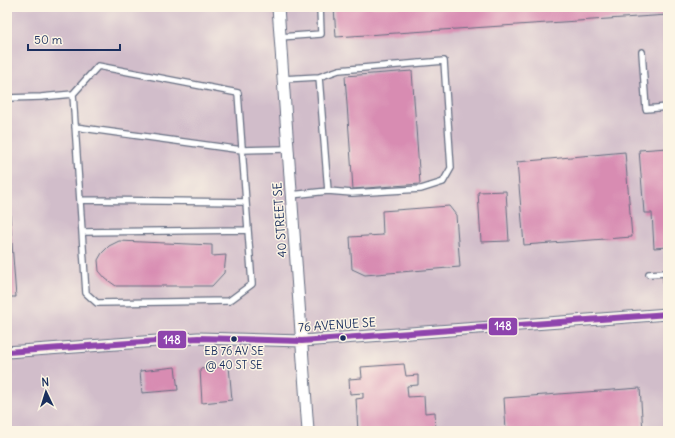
<svg xmlns="http://www.w3.org/2000/svg" width="675" height="438" font-family="Delius,sans-serif">
  <rect width="100%" height="100%" fill="#fcf5e5"/>
  <filter id="ink" filterUnits="userSpaceOnUse"><feTurbulence type="fractalNoise" baseFrequency=".025" numOctaves="2"/><feDisplacementMap in="SourceGraphic" scale="8" xChannelSelector="R" yChannelSelector="G"/><feConvolveMatrix kernelMatrix="1 2 1 2 8 2 1 2 1" color-interpolation-filters="sRGB"/></filter>
  <filter id="wash" filterUnits="userSpaceOnUse"><feTurbulence type="fractalNoise" baseFrequency=".012" numOctaves="4" result="noise"/><feDisplacementMap in="SourceGraphic" scale="16" xChannelSelector="R" yChannelSelector="G"/><feGaussianBlur stdDeviation="0.9" result="paint"/><feColorMatrix in="noise" values="0 0 0 0 0 0 0 0 0 0 0 0 0 0 0 0 0 1.4 0 .05"/><feComposite in="paint" operator="in"/></filter>
  <g filter="url(#wash)">
    <rect width="100%" height="100%" fill="#efe1c1"/>
    <path fill="#d1bdca" d="M7 7H668V431H7Z"/>
    <g id="blocks">
      <path fill="#d88cb2" d="M334 7H668V15L336 37Z
        M412 71 420 184 353 189 345 76Z
        M668 148V247L654 248 652 213H644L639 150Z
        M625 152 632 237 524 245 517 162Z
        M7 189H8L16 297H7Z
        M506 191 509 241 481 242 478 192Z
        M449 206 456 215 460 267 365 275 352 269 350 237 383 235 382 211Z
        M119 241 212 245V256L226 255 224 273 212 286H116L106 279 99 271 98 260 102 253 109 246Z
        M404 364 406 376 418 375V385L407 386 408 397 424 396 425 413 435 412 436 431H358L356 399 363 398V393L350 394 349 379 362 378 361 367Z
        M229 366 232 400 202 403 200 369Z
        M175 367 178 390 142 393 140 371Z
        M640 388 643 431H506L504 398Z"/>
    </g>
  </g>
  <g filter="url(#ink)">
    <use href="#blocks" fill-opacity="0" stroke="#656d81" stroke-width="1"/>
    <g fill="none" stroke-linecap="round" stroke-linejoin="round">
      <g stroke="#656d81" stroke-width="8">
        <path id="lane" d="M280 37 321 34 320 7
          M642 52 646 109 668 107
          M319 77 339 70 444 61 451 168 443 182 421 189 352 193 328 191
          M283 79 319 77 328 191 291 195
          M7 98 41 97 73 94 98 66 238 93 252 284 229 301 97 303 86 293 73 94
          M75 127 242 150 288 149
          M80 200 245 202
          M82 232 248 230
          M649 274 666 273 668 301"/>
      </g>
      <g stroke="#656d81" stroke-width="13">
        <path id="street" d="M278 7 308 431
          M7 352 198 338 302 341 668 314"/>
      </g>
      <use href="#lane" stroke="#fff" stroke-width="5.5"/>
      <use href="#street" stroke="#fff" stroke-width="11"/>
      <g stroke="#fcf5e5" stroke-width="9">
        <path id="bus-1" d="M7 352 198 338 302 341 668 314"/>
      </g>
      <use href="#bus-1" stroke="#8e44ad" stroke-width="6"/>
    </g>
  </g>
  <g fill="#1b2f5e" stroke="#fcf5e5" stroke-width="1.5">
    <circle cx="343" cy="338" r="3.5"/>
    <circle cx="234" cy="339" r="3.5"/>
  </g>
  <g text-anchor="middle" stroke-width="3" stroke-linejoin="round" paint-order="stroke">
    <g font-size="11" fill="#1b2f5e" stroke="#fcf5e5">
      <text x="234" y="355">EB 76 AV SE<tspan x="234" dy="14">@ 40 ST SE</tspan></text>
    </g>
    <g font-size="12" fill="#1b2f5e" stroke="#fcf5e5">
      <text transform="translate(280 220) rotate(-94)" y="4">40 STREET SE</text>
      <text transform="translate(337 325) rotate(-4)" y="4">76 AVENUE SE</text>
    </g>
  </g>
  <g stroke="#fcf5e5" stroke-width="1.5">
    <rect x="488" y="317" width="30" height="19" rx="4" fill="#8e44ad"/>
    <rect x="157" y="330" width="30" height="19" rx="4" fill="#8e44ad"/>
  </g>
  <g font-size="11" text-anchor="middle" font-weight="bold" fill="#fff">
    <text x="503" y="330">148</text>
    <text x="172" y="344">148</text>
  </g>
  <rect width="675" height="438" fill="none" stroke="#fcf5e5" stroke-width="24"/>
  <g transform="translate(46 392) rotate(356)" stroke="#fcf5e5" stroke-width="3" paint-order="stroke">
  <path d="M0-3L7 15L0 10L-7 15Z" fill="#1b2f5e"/>
  <text y="-6" font-size="11" font-weight="bold" text-anchor="middle" fill="#1b2f5e">N</text>
  </g>
  <path d="M28 44v6h92v-6" fill="none" stroke="#1b2f5e" stroke-width="2"/>
  <text x="34" y="44" font-size="12" fill="#1b2f5e" stroke="#fcf5e5" stroke-width="3" paint-order="stroke">50 m</text>
</svg>
